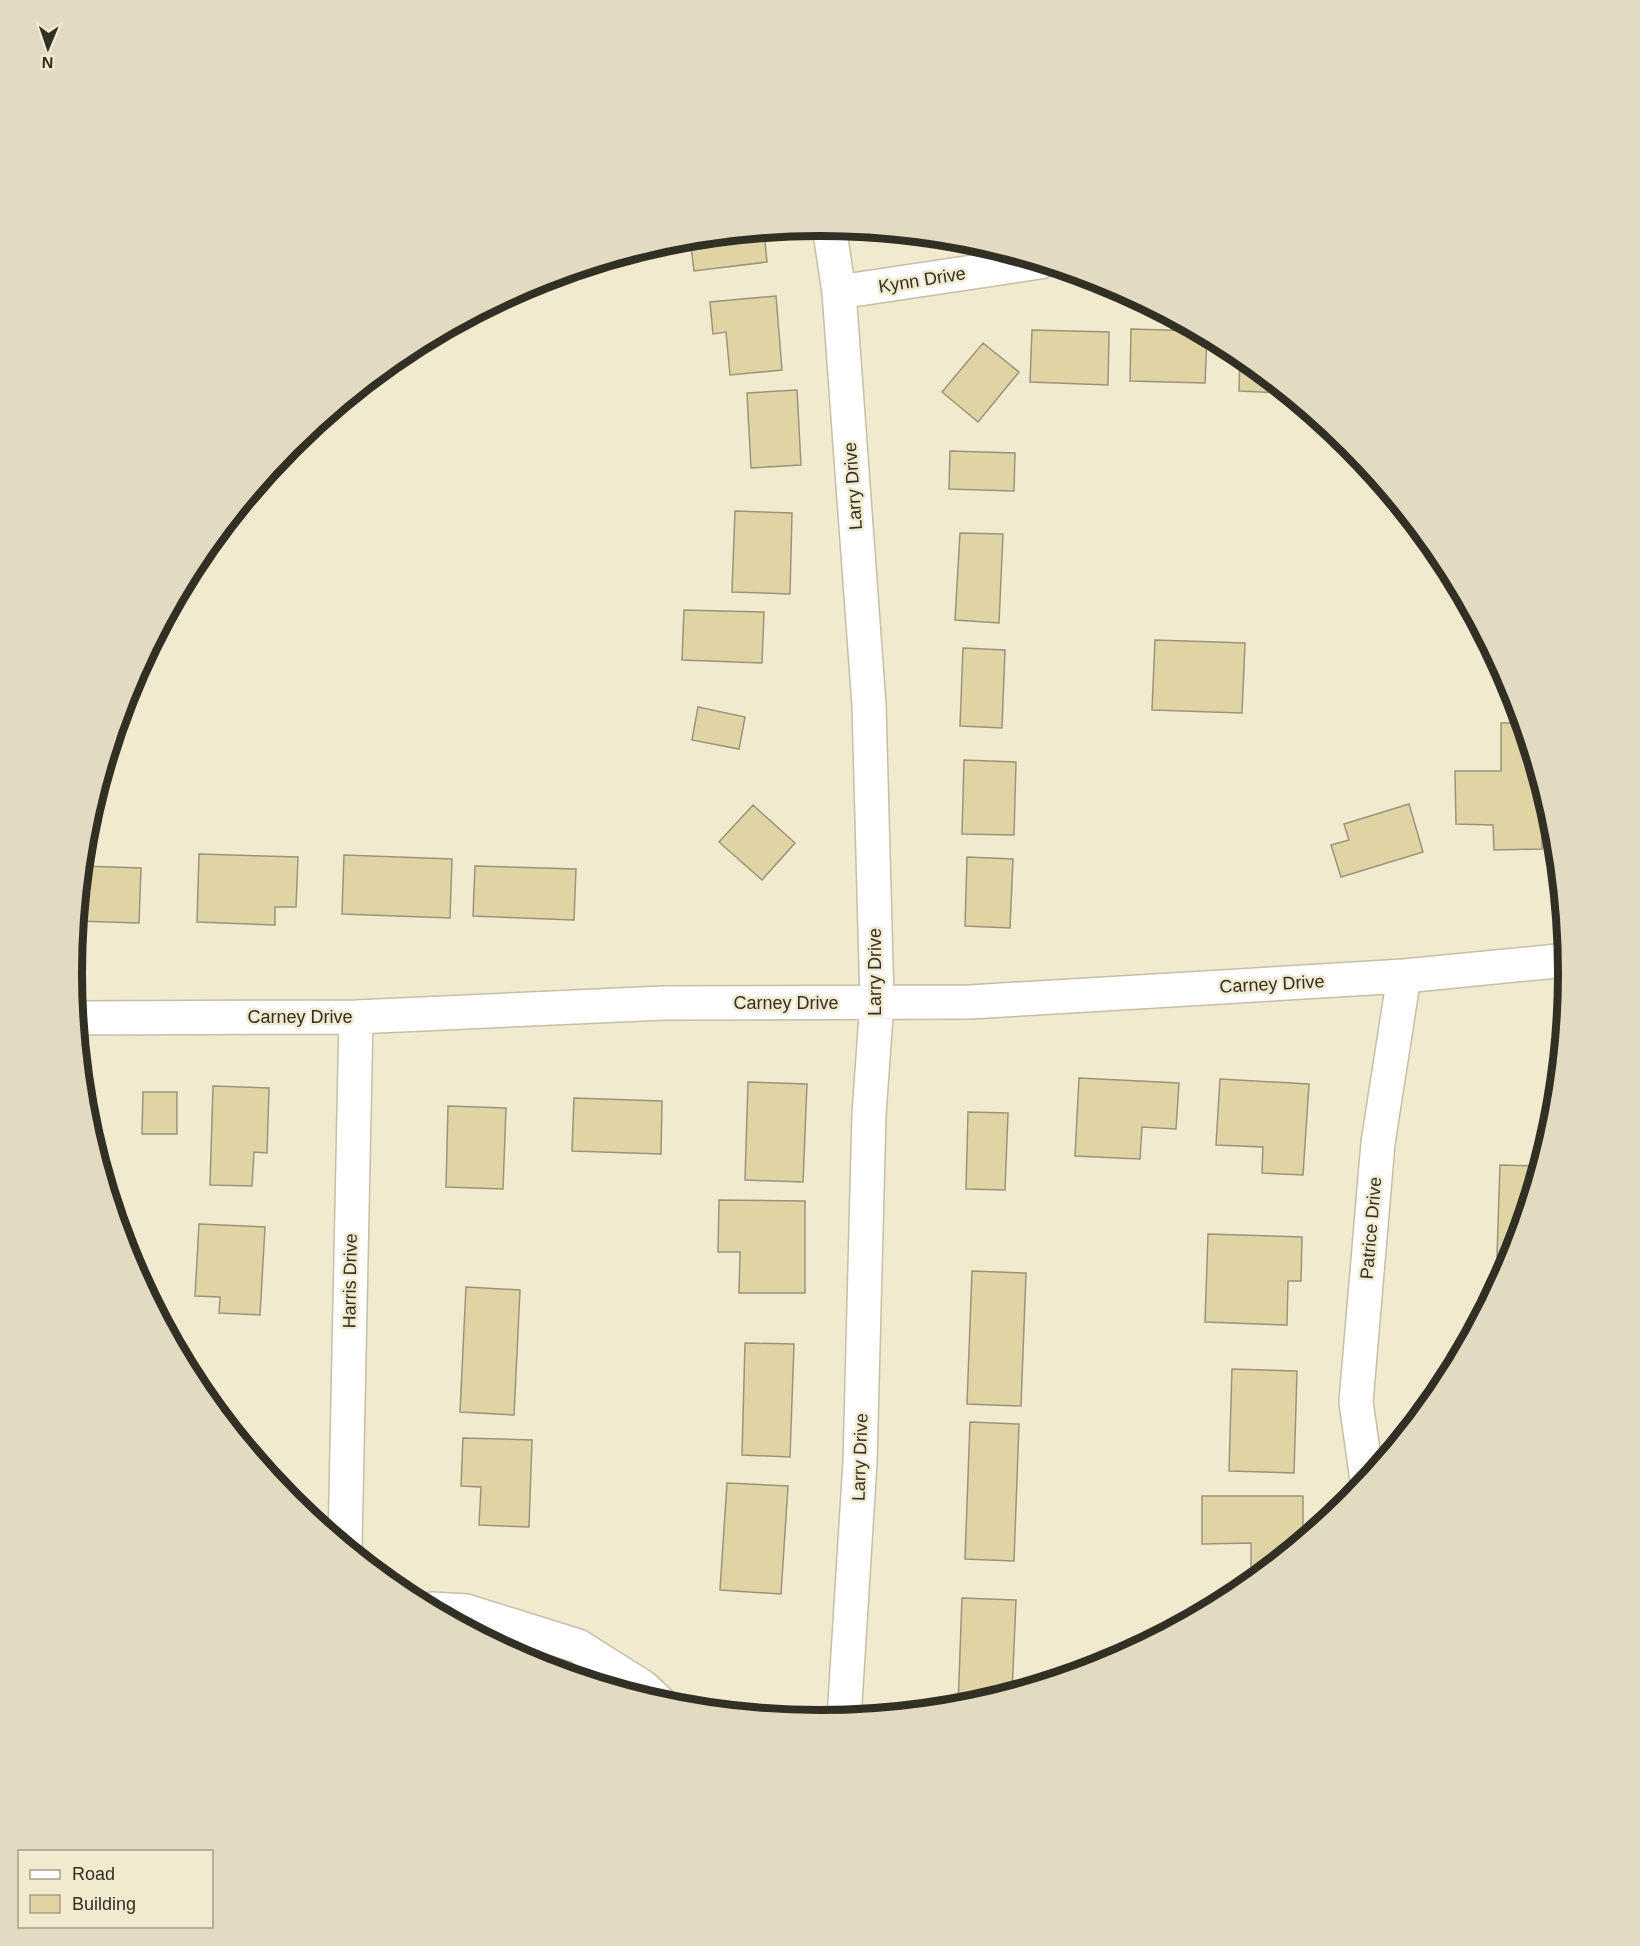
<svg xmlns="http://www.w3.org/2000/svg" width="1640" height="1946" font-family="Arial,sans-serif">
  <rect width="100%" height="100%" fill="#f1eacf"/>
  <path fill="#e1d4a4" stroke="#9b947c" stroke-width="1.5" d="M764 231 767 262 694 271 690 238Z
    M776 296 782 370 730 375 726 332 713 334 710 302Z
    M1131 329 1199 331 1207 336 1205 383 1130 381Z
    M1032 330 1109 332 1108 385 1030 382Z
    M983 343 1019 372 978 422 942 392Z
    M1240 355 1286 393 1239 391Z
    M797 390 801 465 751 468 747 393Z
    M950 451 1015 453 1014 491 949 489Z
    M735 511 792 513 790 594 732 592Z
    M960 533 1003 534 999 623 955 620Z
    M684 610 764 612 762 663 682 660Z
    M1155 640 1245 643 1242 713 1152 710Z
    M963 648 1005 650 1002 728 960 726Z
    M698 707 745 717 739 749 692 740Z
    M1501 723H1522L1541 786 1542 849 1494 850 1493 825 1456 824 1455 771H1501Z
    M964 760 1016 762 1014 835 962 834Z
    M1409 804 1423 852 1341 877 1331 845 1349 840 1344 824Z
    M753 805 795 843 762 880 719 842Z
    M199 854 298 857 296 907H275V925L197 922Z
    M344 855 452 859 450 918 342 914Z
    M967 857 1013 859 1010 928 965 926Z
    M83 866 141 868 139 923 77 921Z
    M475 866 576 869 574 920 473 916Z
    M1079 1078 1179 1083 1176 1129 1142 1127 1140 1159 1075 1156Z
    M1220 1079 1309 1084 1303 1175 1262 1173 1263 1147 1216 1145Z
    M748 1082 807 1084 803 1182 745 1180Z
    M213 1086 269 1088 267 1153 254 1152 252 1186 210 1185Z
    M143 1092H177V1134H142Z
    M574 1098 662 1101 661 1154 572 1151Z
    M448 1106 506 1108 503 1189 446 1187Z
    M968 1112 1008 1113 1005 1190 966 1189Z
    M1500 1165 1539 1166 1512 1256H1497Z
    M719 1200 805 1201V1293H739L740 1252H718Z
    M199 1224 265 1227 260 1315 219 1313 220 1297 195 1296Z
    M1208 1234 1302 1237 1301 1281H1288L1287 1325 1205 1322Z
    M972 1271 1026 1273 1021 1406 967 1404Z
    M466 1287 520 1290 514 1415 460 1412Z
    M745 1343 794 1344 790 1457 742 1455Z
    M1232 1369 1297 1371 1294 1473 1229 1471Z
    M970 1422 1019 1424 1014 1561 965 1559Z
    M463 1438 532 1440 529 1527 479 1525 481 1487 461 1486Z
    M727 1483 788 1486 781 1594 720 1590Z
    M1202 1496H1303V1539L1251 1583V1543L1202 1544Z
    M962 1598 1016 1600 1012 1693 958 1707Z"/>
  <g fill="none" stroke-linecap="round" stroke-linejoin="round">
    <g stroke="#c6bea5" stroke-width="36">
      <path id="minor" d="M829 226 839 292 869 705 877 1002 869 1114 860 1462 844 1719
        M839 292 1040 262
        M76 1018 356 1017 664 1003 970 1002 1404 976 1567 960
        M1367 1480 1356 1402 1378 1143 1404 976
        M345 1546 356 1017
        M432 1609 466 1611 578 1646 643 1687 659 1702"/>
    </g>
    <use href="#minor" stroke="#fff" stroke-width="33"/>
  </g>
  <g text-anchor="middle" stroke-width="5" stroke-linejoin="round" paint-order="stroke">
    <g font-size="18" fill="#322f25" stroke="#f1eacf">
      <text transform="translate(922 280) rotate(-9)" y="6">Kynn Drive</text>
      <text transform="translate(853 486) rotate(-94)" y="6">Larry Drive</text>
      <text transform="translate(875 972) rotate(-90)" y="6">Larry Drive</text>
      <text transform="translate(1272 984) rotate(-3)" y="6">Carney Drive</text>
      <text x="786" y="1009">Carney Drive</text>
      <text x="300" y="1023">Carney Drive</text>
      <text transform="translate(1371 1228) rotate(-85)" y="6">Patrice Drive</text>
      <text transform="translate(350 1281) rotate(-89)" y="6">Harris Drive</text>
      <text transform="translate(860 1457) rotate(-88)" y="6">Larry Drive</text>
    </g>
  </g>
  <path d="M0 0H1640V1946H0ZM819 236H821A737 737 0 0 1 1558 973V973A737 737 0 0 1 821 1710H819A737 737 0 0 1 82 973V973A737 737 0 0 1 819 236Z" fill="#e2dbc1" fill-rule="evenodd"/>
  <path fill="none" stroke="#322f25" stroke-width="8" d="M819 236H821A737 737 0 0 1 1558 973V973A737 737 0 0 1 821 1710H819A737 737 0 0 1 82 973V973A737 737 0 0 1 819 236Z"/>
  <rect x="18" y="1850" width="195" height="78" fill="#f1eacf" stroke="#a59f8b" stroke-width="1.5"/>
  <rect x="30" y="1870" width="30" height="9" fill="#ffffff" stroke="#a59f8b" stroke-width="1.5"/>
  <text x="72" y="1880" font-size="18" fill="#322f25">Road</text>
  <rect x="30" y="1895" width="30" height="18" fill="#e1d4a4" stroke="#a59f8b" stroke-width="1.5"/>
  <text x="72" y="1910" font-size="18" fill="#322f25">Building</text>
  <g transform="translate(48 48) rotate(182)" stroke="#f1eacf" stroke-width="4.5" paint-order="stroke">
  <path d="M0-4.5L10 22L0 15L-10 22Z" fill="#322f25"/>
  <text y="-9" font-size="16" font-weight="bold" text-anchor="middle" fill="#322f25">N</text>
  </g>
</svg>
